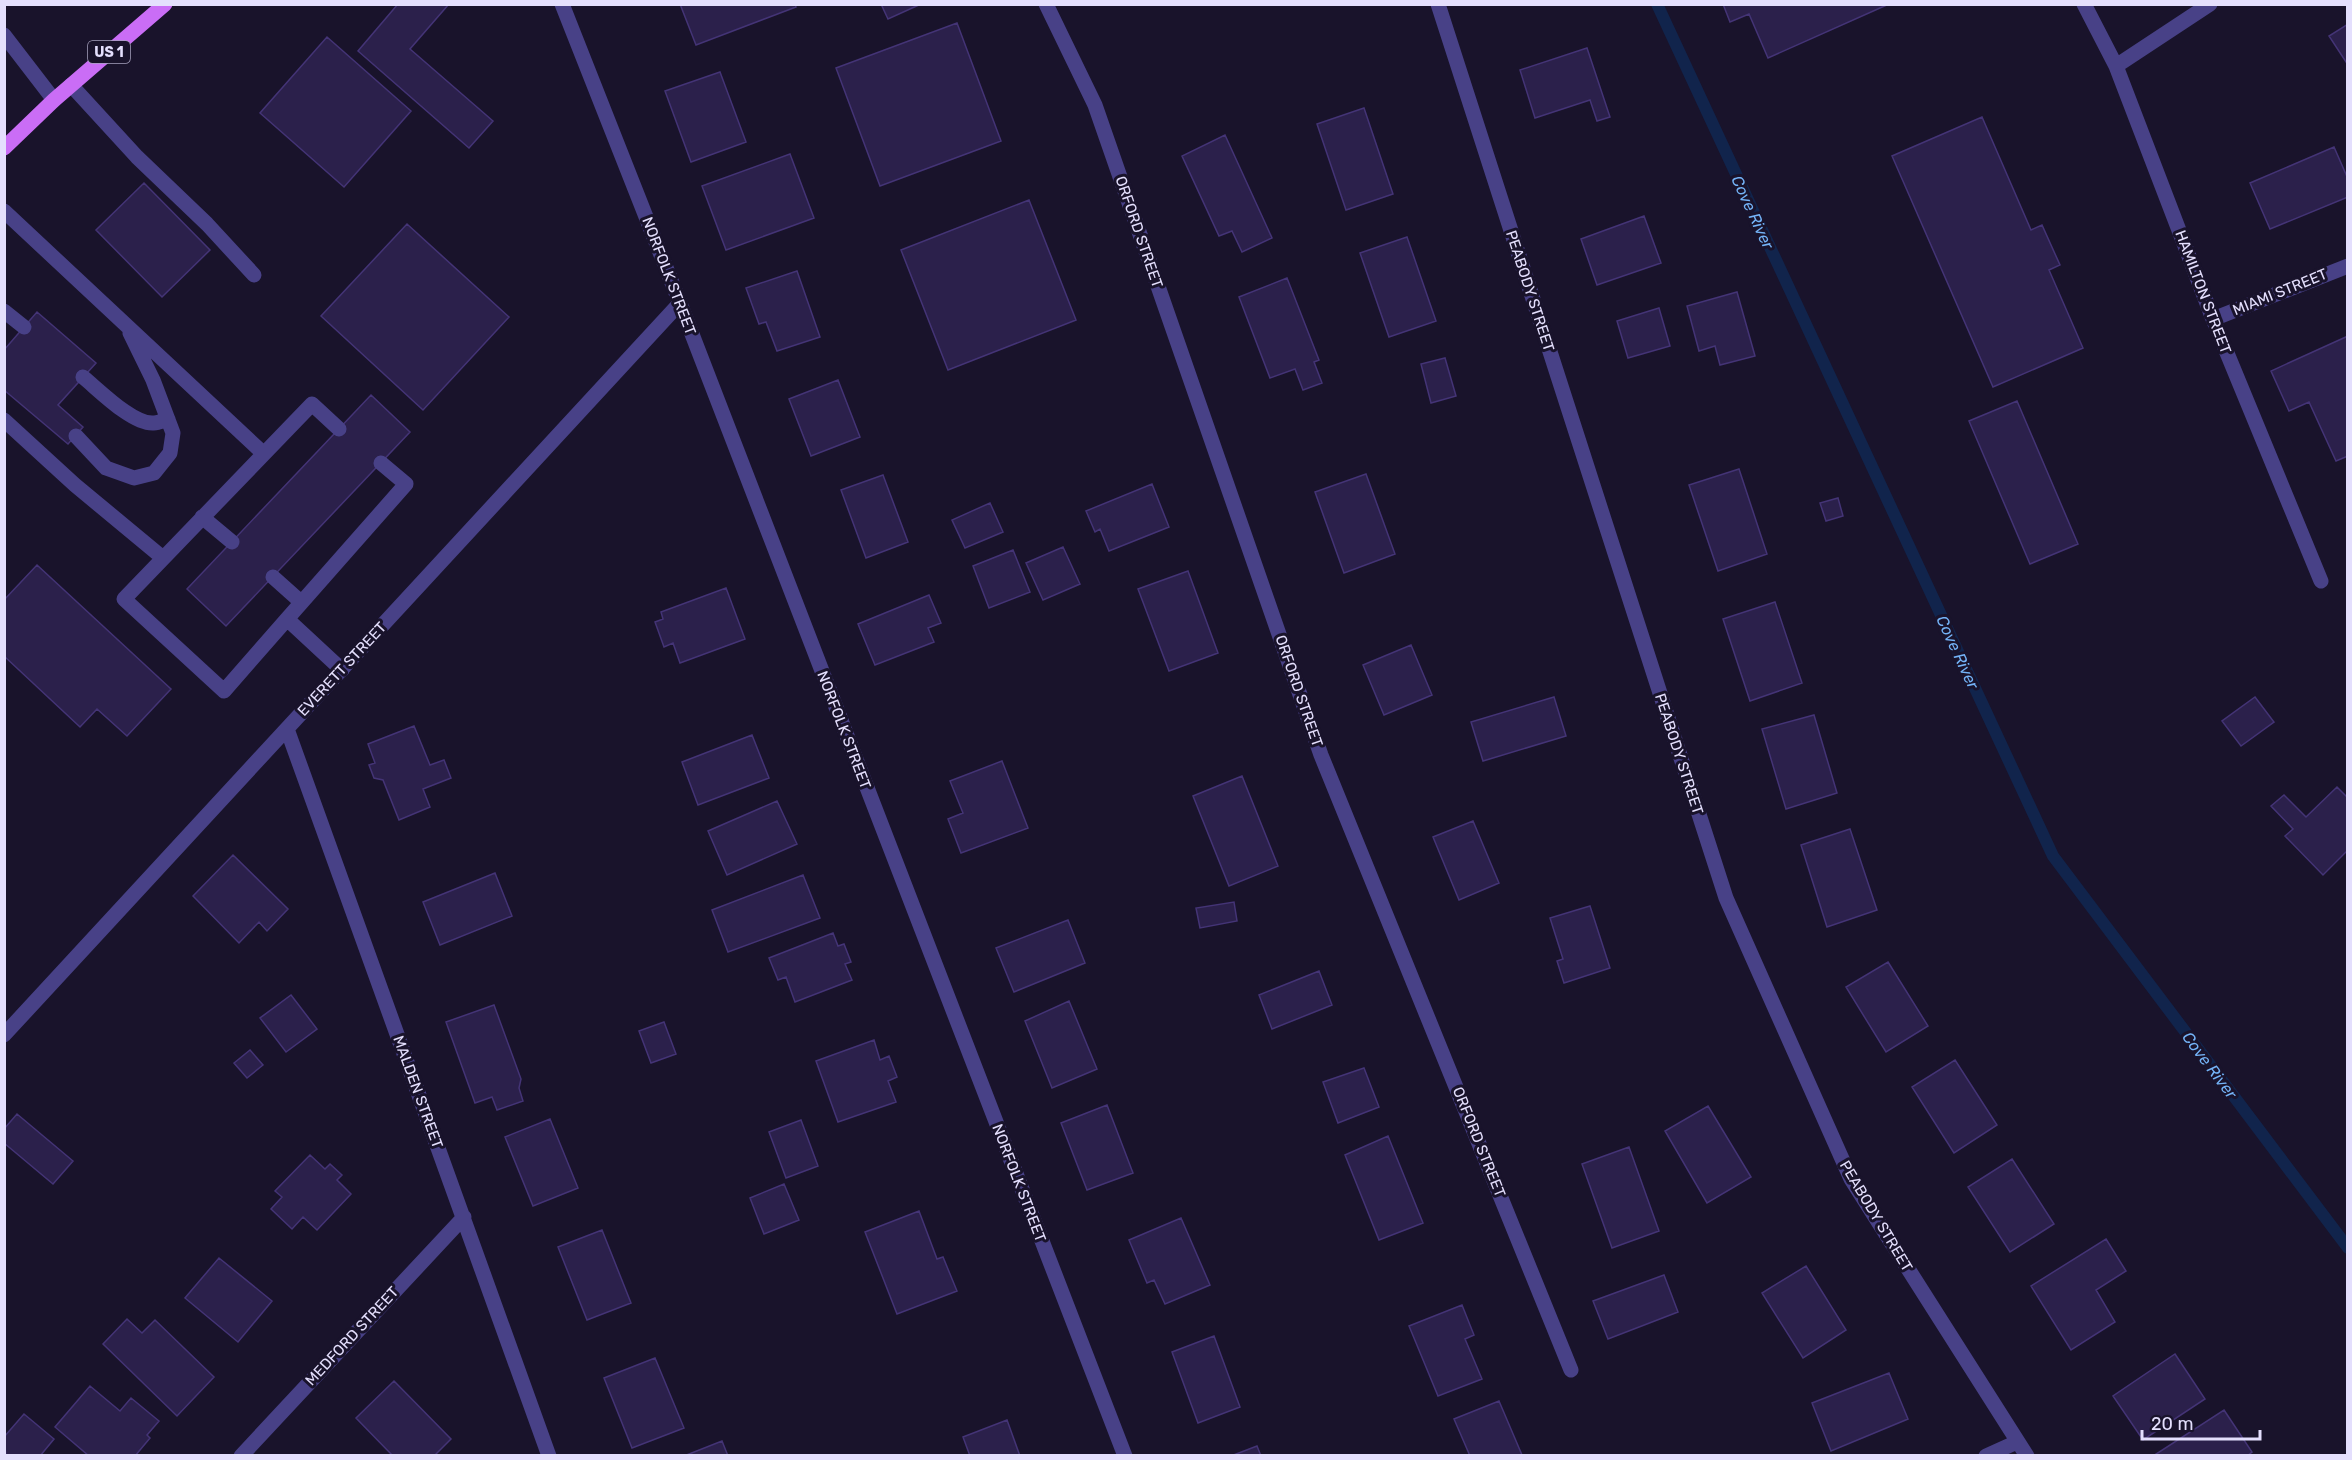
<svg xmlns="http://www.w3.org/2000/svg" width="2352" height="1460" font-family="Rubik,sans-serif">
  <rect width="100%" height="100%" fill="#19132b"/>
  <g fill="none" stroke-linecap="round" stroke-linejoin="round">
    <path stroke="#11244c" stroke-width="12" d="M1657 4 2053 856 2348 1248"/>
  </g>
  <path fill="#2b204b" stroke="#443476" stroke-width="1.5" d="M398 4H449L410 49 493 121 469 148 358 51Z
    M680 4H795L796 7 696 45Z
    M881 4H921L888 19Z
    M1723 4H1889L1768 58 1749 14 1730 22Z
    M957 23 1001 141 880 186 836 68Z
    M2348 24V65L2329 36Z
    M327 37 411 111 344 187 260 113Z
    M1587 48 1610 117 1597 121 1590 100 1535 118 1520 70Z
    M720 72 746 142 691 162 665 91Z
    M1364 108 1393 194 1346 210 1317 124Z
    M1982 117 2031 230 2042 225 2060 265 2049 270 2083 348 1993 387 1892 156Z
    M1225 135 1272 238 1242 252 1232 231 1219 236 1182 156Z
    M2334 147 2348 179V197L2270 229 2250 183Z
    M790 154 814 218 726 250 702 186Z
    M144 183 210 250 162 297 96 230Z
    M1029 200 1076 320 948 370 901 250Z
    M1644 216 1661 263 1597 285 1581 239Z
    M407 224 509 317 423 410 321 316Z
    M1407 237 1436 321 1389 337 1360 253Z
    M797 271 820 337 777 351 766 322 759 324 746 288Z
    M1287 278 1319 360 1314 362 1322 383 1303 390 1295 369 1270 378 1239 297Z
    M1737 292 1755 356 1720 365 1715 346 1699 351 1687 306Z
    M1659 308 1670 346 1628 358 1617 321Z
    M37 312 96 363 58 405 83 427 68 444 4 390V350Z
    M2348 336V456L2336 461 2309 402 2289 411 2271 371Z
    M1445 358 1456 396 1431 403 1421 364Z
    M838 380 860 437 811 456 789 399Z
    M371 395 410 432 226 626 187 589Z
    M2017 401 2078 544 2030 564 1969 421Z
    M1739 469 1767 554 1718 571 1689 485Z
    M1366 474 1395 554 1344 573 1315 492Z
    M883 475 908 542 866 558 841 490Z
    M1152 484 1169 527 1109 551 1100 529 1095 532 1086 511Z
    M1838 498 1843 516 1826 521 1820 503Z
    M990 503 1003 532 965 548 952 520Z
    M1063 547 1080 584 1043 600 1026 563Z
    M1013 550 1030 592 989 608 973 566Z
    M37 565 171 689 127 736 97 709 80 727 4 656V600Z
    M1188 571 1218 653 1169 671 1138 589Z
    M726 588 745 639 680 663 673 643 664 647 655 622 663 619 661 612Z
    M929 595 941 623 928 628 934 642 875 665 858 624Z
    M1775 602 1802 683 1750 701 1723 619Z
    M1411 645 1432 695 1384 715 1363 665Z
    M1554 697 1566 736 1483 761 1471 722Z
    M2255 697 2274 722 2241 746 2222 721Z
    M1814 715 1837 793 1786 809 1762 729Z
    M414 726 430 765 444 760 451 778 423 789 430 807 399 820 383 780 374 778 369 765 375 763 368 744Z
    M752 735 769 778 698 805 682 762Z
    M1002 761 1028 828 961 853 948 819 963 813 950 781Z
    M1242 776 1278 866 1229 886 1193 796Z
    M2337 787 2348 798V850L2323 875 2285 836 2293 829 2271 806 2284 795 2306 817Z
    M777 801 797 844 727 875 708 831Z
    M1473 821 1499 883 1459 900 1433 837Z
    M1850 829 1877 910 1827 927 1801 845Z
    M233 855 288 909 267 931 259 922 239 943 193 896Z
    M495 873 512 916 440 945 423 902Z
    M803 875 820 918 728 952 712 910Z
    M1234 902 1237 921 1200 928 1196 908Z
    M1590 906 1610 968 1564 983 1557 961 1563 959 1550 918Z
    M1068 920 1085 963 1014 992 996 948Z
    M833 933 838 946 844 944 851 962 845 964 852 980 795 1002 786 977 778 980 769 958Z
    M1888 962 1928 1026 1886 1052 1846 987Z
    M1319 971 1332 1005 1272 1029 1259 995Z
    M291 995 317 1029 286 1052 260 1018Z
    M1069 1001 1097 1069 1052 1088 1025 1021Z
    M494 1005 521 1079 519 1088 523 1101 497 1110 492 1097 475 1103 446 1022Z
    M664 1022 676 1054 651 1063 639 1031Z
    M874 1040 880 1060 889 1056 897 1077 888 1081 896 1102 838 1122 816 1061Z
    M250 1050 263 1065 247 1078 234 1063Z
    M1955 1060 1997 1125 1954 1153 1912 1087Z
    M1364 1068 1379 1107 1338 1123 1323 1082Z
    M1107 1105 1133 1173 1087 1190 1061 1123Z
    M1708 1106 1751 1177 1707 1203 1665 1131Z
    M17 1114 73 1161 53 1184 4 1143V1129Z
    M550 1119 578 1188 533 1206 505 1137Z
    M801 1120 818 1166 786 1178 769 1132Z
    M1388 1136 1423 1223 1379 1240 1345 1155Z
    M1629 1147 1659 1231 1612 1248 1582 1164Z
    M310 1155 325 1169 330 1164 342 1175 337 1180 351 1194 317 1230 303 1217 292 1229 271 1209 282 1197 275 1191Z
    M2012 1159 2054 1224 2010 1252 1968 1187Z
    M784 1184 799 1220 764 1234 750 1198Z
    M919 1211 937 1259 943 1257 957 1291 897 1314 865 1232Z
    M1181 1218 1210 1285 1165 1304 1154 1280 1147 1283 1129 1240Z
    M602 1230 631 1303 587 1320 558 1247Z
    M2106 1239 2126 1271 2096 1290 2115 1322 2071 1350 2031 1286Z
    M219 1258 272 1301 238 1342 185 1298Z
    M1806 1266 1846 1330 1803 1358 1762 1293Z
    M1664 1275 1678 1312 1608 1339 1593 1301Z
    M1462 1305 1474 1335 1465 1339 1482 1379 1438 1396 1409 1326Z
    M127 1319 142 1333 155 1320 214 1377 177 1416 103 1344Z
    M1214 1336 1240 1407 1198 1423 1172 1352Z
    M2175 1354 2205 1399 2143 1440 2113 1396Z
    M655 1358 684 1428 632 1448 604 1378Z
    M1889 1373 1908 1419 1831 1451 1812 1403Z
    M394 1381 451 1439 434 1456H393L356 1418Z
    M90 1386 120 1411 131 1398 159 1421 147 1435 150 1438 135 1456H89L55 1427Z
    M1499 1401 1522 1455 1470 1456 1454 1419Z
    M2224 1410 2252 1452 2247 1456H2153Z
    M24 1414 54 1439 40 1456H6L4 1437Z
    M1007 1420 1020 1456H970L963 1437Z
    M722 1441 728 1456H684Z
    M1257 1446 1261 1456H1231Z"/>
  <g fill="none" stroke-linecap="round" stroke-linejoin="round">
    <path stroke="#484187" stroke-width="15" d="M71 85 137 157 207 224 254 275
      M4 211 264 454
      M4 311 24 327
      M83 377C99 390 133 425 154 423 159 423 164 420 168 419
      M4 420 75 485 163 558
      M76 436 106 468 134 478 154 473 170 453 173 433 153 380 130 333
      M202 517 232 542
      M273 577 301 602
      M287 619 224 691 124 599 312 404 339 429
      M342 670 287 619 406 484 381 463"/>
    <path stroke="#484187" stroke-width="15" d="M562 4 680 303 1125 1456
      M1046 4 1095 105 1321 755 1571 1370
      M1438 4 1726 898 1851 1179 2027 1456
      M2084 4 2116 66 2213 319 2321 581
      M2116 66 2210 4
      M2213 319 2348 266
      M287 729 549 1456
      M4 1035 680 303
      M241 1456 464 1217
      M1986 1456 2017 1442"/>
    <path stroke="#484187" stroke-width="15" d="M4 35 54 100"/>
    <path stroke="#ca6df6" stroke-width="15" d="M4 148 54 100 165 4"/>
  </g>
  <g text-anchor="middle" stroke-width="6" stroke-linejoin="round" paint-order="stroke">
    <rect fill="#19132b" stroke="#a7a2be" stroke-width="1.5" x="88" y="41" width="42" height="22" rx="4.5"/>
    <g font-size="14" font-weight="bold" fill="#e4dffd">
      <text x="109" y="57">US 1</text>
    </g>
    <g font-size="15" fill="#e4dffd" stroke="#19132b">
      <text transform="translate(1139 232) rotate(71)" y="5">ORFORD STREET</text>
      <text transform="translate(669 276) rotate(69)" y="5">NORFOLK STREET</text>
      <text transform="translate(1530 291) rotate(72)" y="5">PEABODY STREET</text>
      <text transform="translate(2203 292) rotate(69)" y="5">HAMILTON STREET</text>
      <text transform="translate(2280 292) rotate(-22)" y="5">MIAMI STREET</text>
      <text transform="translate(342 669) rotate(-47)" y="5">EVERETT STREET</text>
      <text transform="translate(1299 691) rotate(71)" y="5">ORFORD STREET</text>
      <text transform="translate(844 730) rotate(69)" y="5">NORFOLK STREET</text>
      <text transform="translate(1679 754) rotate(72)" y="5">PEABODY STREET</text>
      <text transform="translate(418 1092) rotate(70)" y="5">MALDEN STREET</text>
      <text transform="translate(1479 1142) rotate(68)" y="5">ORFORD STREET</text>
      <text transform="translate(1019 1183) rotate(69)" y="5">NORFOLK STREET</text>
      <text transform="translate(1876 1216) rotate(59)" y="5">PEABODY STREET</text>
      <text transform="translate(352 1336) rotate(-47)" y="5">MEDFORD STREET</text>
    </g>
    <g font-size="16" font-style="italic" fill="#74b3f7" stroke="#19132b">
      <text transform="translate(1753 212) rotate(65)" y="6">Cove River</text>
      <text transform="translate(1958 652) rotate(65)" y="6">Cove River</text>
      <text transform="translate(2210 1065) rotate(53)" y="6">Cove River</text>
    </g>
  </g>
  <rect width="2352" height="1460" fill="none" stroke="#e4dffd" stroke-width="12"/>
  <path d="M2142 1430v9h118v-9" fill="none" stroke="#e4dffd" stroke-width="3"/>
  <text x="2151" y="1430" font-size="18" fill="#e4dffd" stroke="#19132b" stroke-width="4.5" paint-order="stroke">20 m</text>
</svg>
